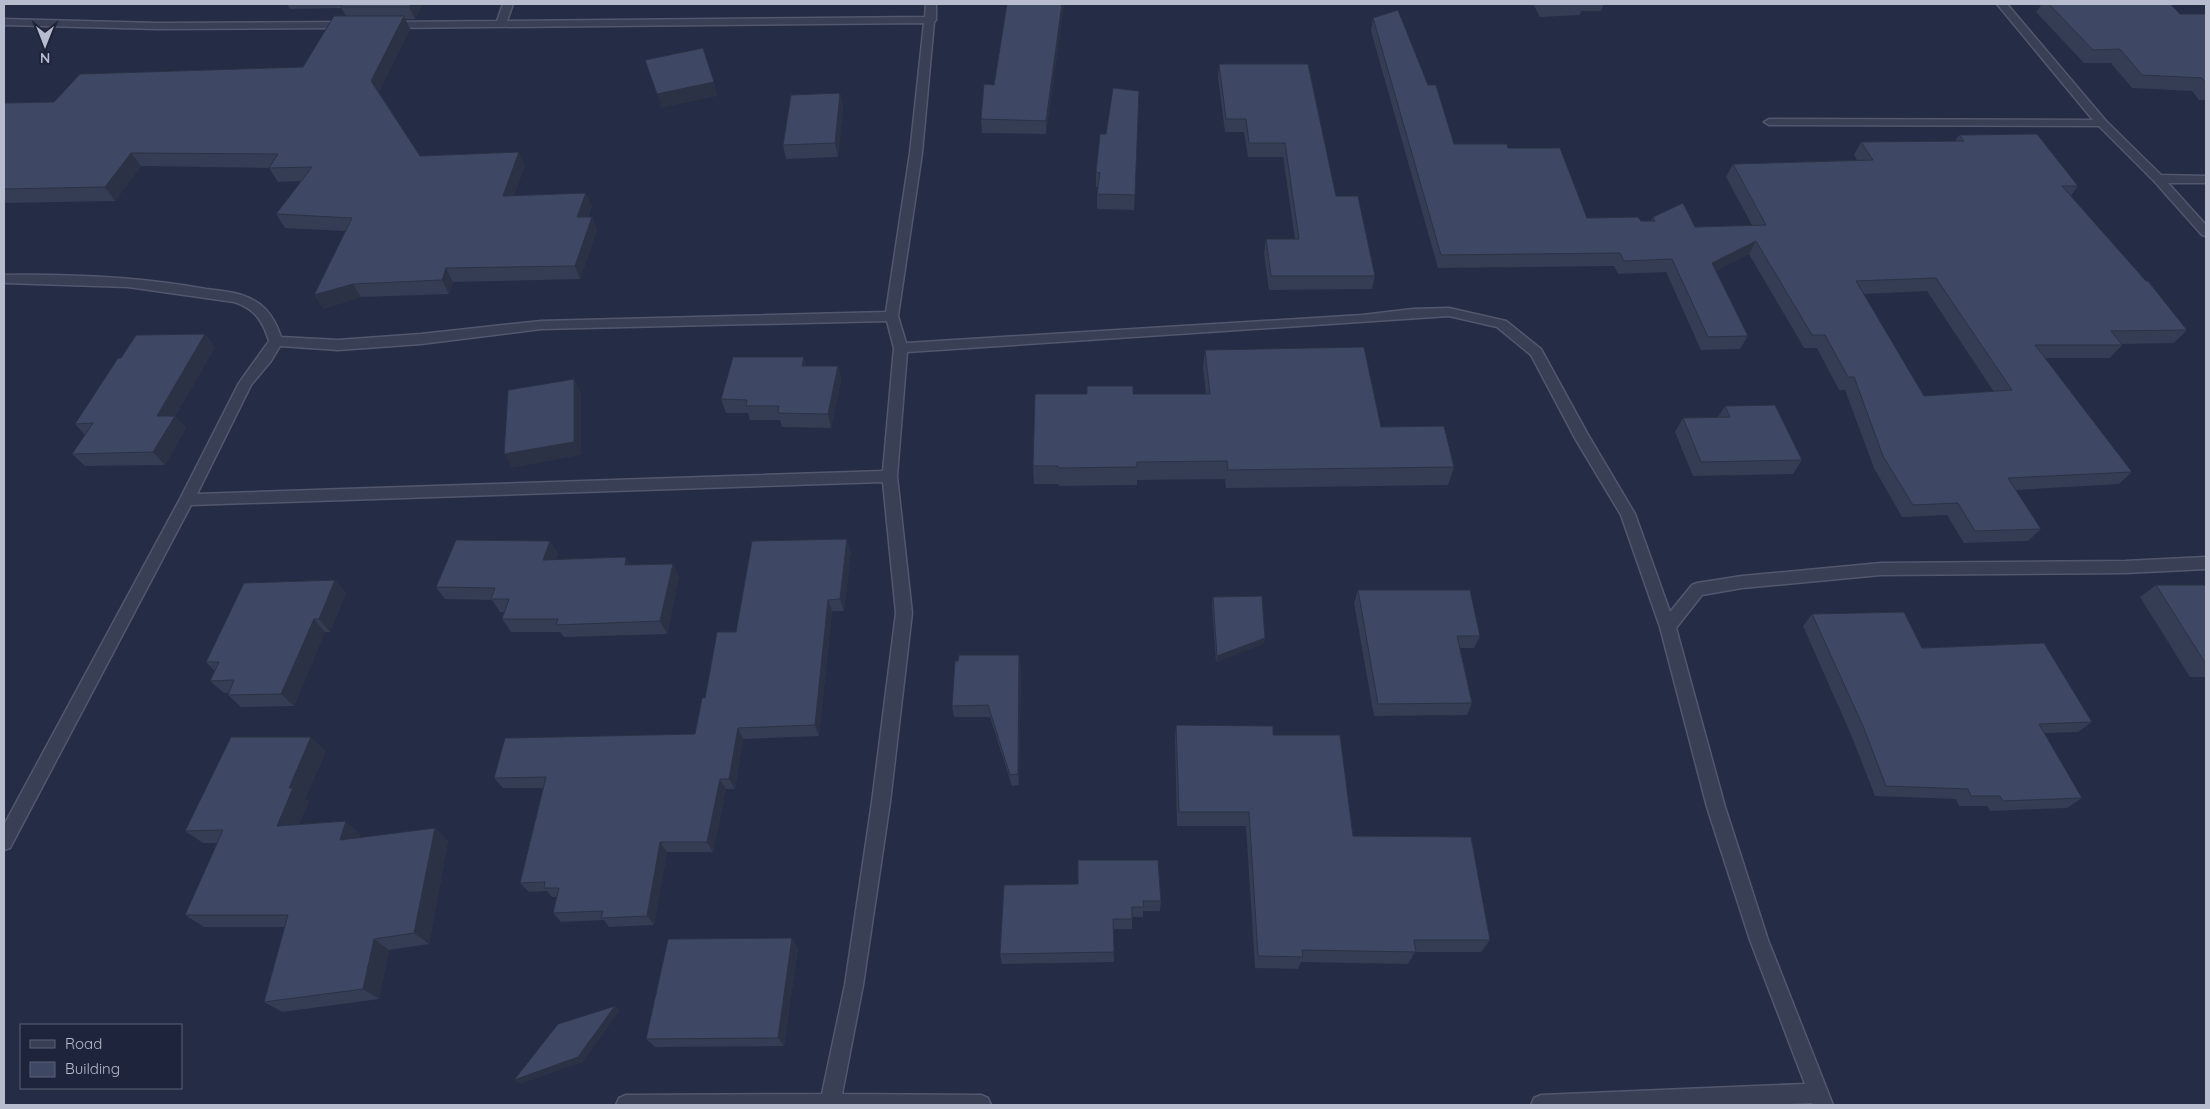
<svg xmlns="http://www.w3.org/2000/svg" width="2210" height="1109" font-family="Quicksand,sans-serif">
  <rect width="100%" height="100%" fill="#242c46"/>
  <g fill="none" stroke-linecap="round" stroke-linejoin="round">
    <g stroke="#52576d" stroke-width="3">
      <path id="minor" d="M503 4H513L507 21 925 17 926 4H936V20L934 22 922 153 898 316 906 343 1362 315 1413 309 1449 308 1506 321 1541 349 1587 433 1635 514 1670 612 1692 585 1697 583 1742 576 1881 563 2125 561 2206 557V569L2125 573 1881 575 1742 588 1702 595 1676 628 1725 807 1768 940 1833 1105H1813L1812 1103 1767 1105H1531L1534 1098 1541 1095 1805 1084 1750 940 1707 807 1660 627 1621 515 1576 440 1531 355 1497 327 1449 316 907 352 897 476 912 613 890 802 863 985 842 1094 981 1095 988 1098 991 1105H616L619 1098 626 1095 822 1094 845 985 872 802 896 613 883 482 191 505 10 848 4 850V825L180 499 239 383 269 341C263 321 254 308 234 302L128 287 4 283V275C71 274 140 277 206 289 222 291 240 292 255 301 269 309 276 322 281 337L338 340 421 334 541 321 886 312 910 153 924 23 388 28 383 25 388 22 497 21ZM887 321 894 348 883 471 197 494 251 385 271 361 280 346 338 350 421 344 541 329Z
        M1997 4H2007L2106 121 2161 175 2206 176V183H2168L2206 225V236L2202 235 2154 181 2099 126 1769 125 1764 122 1769 119 2093 120Z
        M4 19 158 23 350 22 355 25 350 28 158 29 4 25Z"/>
    </g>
    <use href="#minor" fill="#394055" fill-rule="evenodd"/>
  </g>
  <path fill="#353d55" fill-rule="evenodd" d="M287 4H438L422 5 415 19H405L410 29 379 92 420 156 525 165 514 195 592 206 588 217H592L597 230 580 279 453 282 449 294 361 297 323 309 346 231 285 228 276 214 301 181 278 182 269 168H270L141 166 115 201 4 203V103L54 102 303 67 346 16 341 8 290 9Z
    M1064 4 1046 134 982 133 981 119 994 85Z
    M1533 4H1604L1601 11H1581L1580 15 1540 17Z
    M2042 4H2170L2180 14H2206V100H2199L2192 91 2132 88 2111 63H2084L2036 12Z
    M1373 18 1428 85 1454 144 1508 148 1587 218 1641 221H1651L1653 217 1695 227 1752 225 1726 177 1733 164 1857 160 1854 155 1861 142 1955 141 1959 135 2078 186 2071 196 2187 330 2174 343 2121 344 2122 345 2110 358H2045L2132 472 2119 484 2015 490 2041 529 2028 541 1964 543 1947 515 1902 517 1874 468 1845 390H1839L1817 348H1804L1749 254 1716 271 1748 336 1740 349 1701 350 1666 272 1618 274 1614 266 1438 268 1371 31ZM1927 291 1994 392 1924 396 1864 294Z
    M1219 64 1336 196 1375 276 1372 289 1269 290 1264 253 1266 239H1295L1283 157H1248L1244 132H1225L1218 77Z
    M1139 91 1134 210 1097 209V194L1098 187H1096V172L1106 134Z
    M840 93 843 107 838 157 786 159 783 145Z
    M205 334 215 347 175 416 186 428 165 465 85 466 72 454 85 435 75 424 121 358Z
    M1205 350 1381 427 1454 467 1448 485 1226 488 1225 479 1137 480V485L1059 486V484H1034L1033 466 1133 394H1206L1203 368Z
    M806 366H838L841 380 831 428 782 427 780 420H750L748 413H726L721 399Z
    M1725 406 1802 460 1793 474 1693 476 1675 432 1683 418 1718 417Z
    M550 541 558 554 556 559 626 557 630 565 673 564 679 577 667 634 564 637 560 632H511L502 619 504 612H500L492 600 445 599 436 587Z
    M851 551 844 611H832L819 736 743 739 735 789H726L713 852H667L654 925 609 927 604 920 561 922 553 913 556 897H552L547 891 529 892 520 883 543 788H503L494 778 695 734 705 698 736 632Z
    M335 580 346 593 330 632H325L294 706 241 707 228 695 229 693H224L210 681 215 671 206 662Z
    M2156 585H2206V677H2190L2140 597Z
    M1358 590 1480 636 1474 648H1460L1472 703 1467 715 1374 716 1354 603Z
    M1213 597 1265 638 1263 644 1216 662 1212 604Z
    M1812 614 1922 648 2092 722 2078 732 2044 733 2082 798 2067 808 1990 811 1987 806H1959L1956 799 1875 796 1852 737 1803 626Z
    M1019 655 1021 667 1019 785 1012 786 990 717H954L952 706Z
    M1176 725 1273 735 1353 836 1490 940 1481 952H1415L1408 964 1301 962 1298 969 1255 968 1246 826H1177L1175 740Z
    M326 751 305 799 309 801 299 824 360 834 359 838 435 828 448 841 429 944 389 950 379 999 282 1012 264 1002 285 927H204L185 915 218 843H203L185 831Z
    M1004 885 1161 901 1160 911H1143V917H1132V929H1113L1114 962 1002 964 1000 954Z
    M798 947 784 1046 655 1047 646 1039Z"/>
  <path fill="#2b3245" d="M411 4H422V5L415 19 409 7Z
    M1062 4H1064L1046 134V121Z
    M404 16 410 29 378 94 371 81Z
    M714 82 718 96 661 108 657 94Z
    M840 93 843 107 838 157 835 143Z
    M519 152 525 165 509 209 503 196Z
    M131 153 141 166 115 201 105 187Z
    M586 193 592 206 582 231 577 217Z
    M592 217 597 230 580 279 575 266Z
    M1756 241 1749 254 1706 277 1712 263Z
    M446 268 453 282 449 294 442 280Z
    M353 284 361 297 323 309 314 295Z
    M205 334 215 347 175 416 186 428 165 465 153 452 157 416Z
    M804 357 808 371 802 366Z
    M838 366 841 380 831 428 828 414Z
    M574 379 581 393V455L512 468 504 454Z
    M847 539 851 551 844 611 840 599Z
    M550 541 558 554 551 572 543 560Z
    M626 557 633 570 625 565Z
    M673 564 679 577 667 634 660 621Z
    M335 580 346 593 330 632 319 619Z
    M828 600 832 611 819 736 815 725Z
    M314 619 325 632 294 706 281 694Z
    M1265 638 1263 644 1216 662 1217 656Z
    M1019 655 1021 667 1019 785 1018 774Z
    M738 728 743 739 735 789 729 779Z
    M311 737 326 751 305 799 309 801 293 839 277 826 289 788Z
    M720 779 726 789 713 852 707 842Z
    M346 821 360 834 355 852 340 840Z
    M435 828 448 841 429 944 414 933Z
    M660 842 667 852 654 925 647 916Z
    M792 938 798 947 784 1046 778 1038Z
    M374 939 389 950 379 999 363 989Z
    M615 1006 620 1010 583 1062 520 1084 514 1080Z"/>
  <path fill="#3e4763" stroke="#2b3245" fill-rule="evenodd" d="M343 4H411L409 7H341Z
    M1007 4H1062L1046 121 981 119 984 84 994 85Z
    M2049 4H2170L2180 14H2206V82L2202 78 2142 75 2120 49 2093 50Z
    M1398 10 1428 85H1436L1454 144H1507L1508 148H1560L1587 218 1638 217 1641 221H1655L1653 217 1683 203 1695 227 1766 225 1733 164 1873 160 1861 142 1964 141 1959 135 2037 134 2078 186H2062L2146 281H2148L2187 330 2111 331 2122 345H2035L2132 472 2008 478 2041 529 1975 531 1958 503 1913 505 1883 456 1854 377H1848L1825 335H1812L1756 241 1712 263 1748 336 1708 337 1672 259 1624 261 1620 253 1441 255 1373 18ZM1936 278 2012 390 1924 396 1856 281Z
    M334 16H404L371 81 420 156 519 152 503 196 586 193 577 217H592L575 266 446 268 442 280 353 284 314 295 352 218 276 214 312 167 269 168 278 154 131 153 105 187 4 189V103L54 102 80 74 303 67Z
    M703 48 714 82 657 94 645 60Z
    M1219 64H1308L1336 196H1358L1375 276H1271L1266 239H1299L1285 143H1249L1246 119H1226Z
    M1113 88 1139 91 1135 195 1097 194 1100 173 1096 172 1100 134H1106Z
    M840 93 835 143 783 145 791 95Z
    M205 334 157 416H175L153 452 72 454 93 423 75 424 118 358H121L136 335Z
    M1364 347 1381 427 1444 426 1454 467 1228 470 1227 461 1137 462V467L1058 468V466H1033L1035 394H1087V386H1133V394H1210L1205 350Z
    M733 357H804L802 366H838L828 414 778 413 779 406H746L747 400 721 399Z
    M574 379V442L504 454 508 390Z
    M1775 405 1802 460 1701 462 1683 418 1730 417 1725 406Z
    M847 539 840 599 828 600 815 725 738 728 729 779H720L707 842H660L647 916 601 918 603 911 553 913 559 888H544L545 882 520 883 546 777 494 778 505 738 695 734 702 698H705L717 632H736L752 541Z
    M456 540 550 541 543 560 626 557 625 565 673 564 660 621 556 625 558 619H502L509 599H491L495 588 436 587Z
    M335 580 319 619H314L281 694 228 695 234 680 210 681 219 662H206L244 583Z
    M2156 585H2206V664Z
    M1358 590H1470L1480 636H1457L1472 703 1378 704Z
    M1262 596 1265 638 1217 656 1213 597Z
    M1904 612 1922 648 2044 643 2092 722 2039 724 2082 798 2003 801 2000 796H1971L1968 789 1886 786 1863 726 1812 614Z
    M959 655H1019L1018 774 1010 775 988 705 952 706 955 661H958Z
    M1176 725 1273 726V735H1340L1353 836 1471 837 1490 940H1414L1416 952 1302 950 1303 957 1258 956 1249 812H1179Z
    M231 737H311L289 788H293L277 826 346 821 340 840 435 828 414 933 374 939 363 989 264 1002 288 915H185L223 830 185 831Z
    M1078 860H1158L1161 901H1143L1144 907H1132V919H1113L1114 952 1000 954 1004 885 1078 884Z
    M792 938 778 1038 646 1039 668 939Z
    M615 1006 578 1057 514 1080 558 1024Z
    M2166 1104V1105H2144Z"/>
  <rect width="2210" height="1109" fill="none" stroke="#b7bcce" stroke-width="10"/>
  <rect x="20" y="1024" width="162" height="65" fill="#1e243b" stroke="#5b6176"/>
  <rect x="30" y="1040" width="25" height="8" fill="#394055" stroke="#5b6176"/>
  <text x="65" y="1049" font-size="15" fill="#b7bcce">Road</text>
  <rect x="30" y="1062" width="25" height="15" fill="#3e4763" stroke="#5b6176"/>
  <text x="65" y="1074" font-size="15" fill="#b7bcce">Building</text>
  <g transform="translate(45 45) rotate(180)" stroke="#1e243b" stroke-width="4" paint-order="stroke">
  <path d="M0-4L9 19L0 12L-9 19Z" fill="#b7bcce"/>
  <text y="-8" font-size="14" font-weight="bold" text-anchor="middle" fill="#b7bcce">N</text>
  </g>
</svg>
